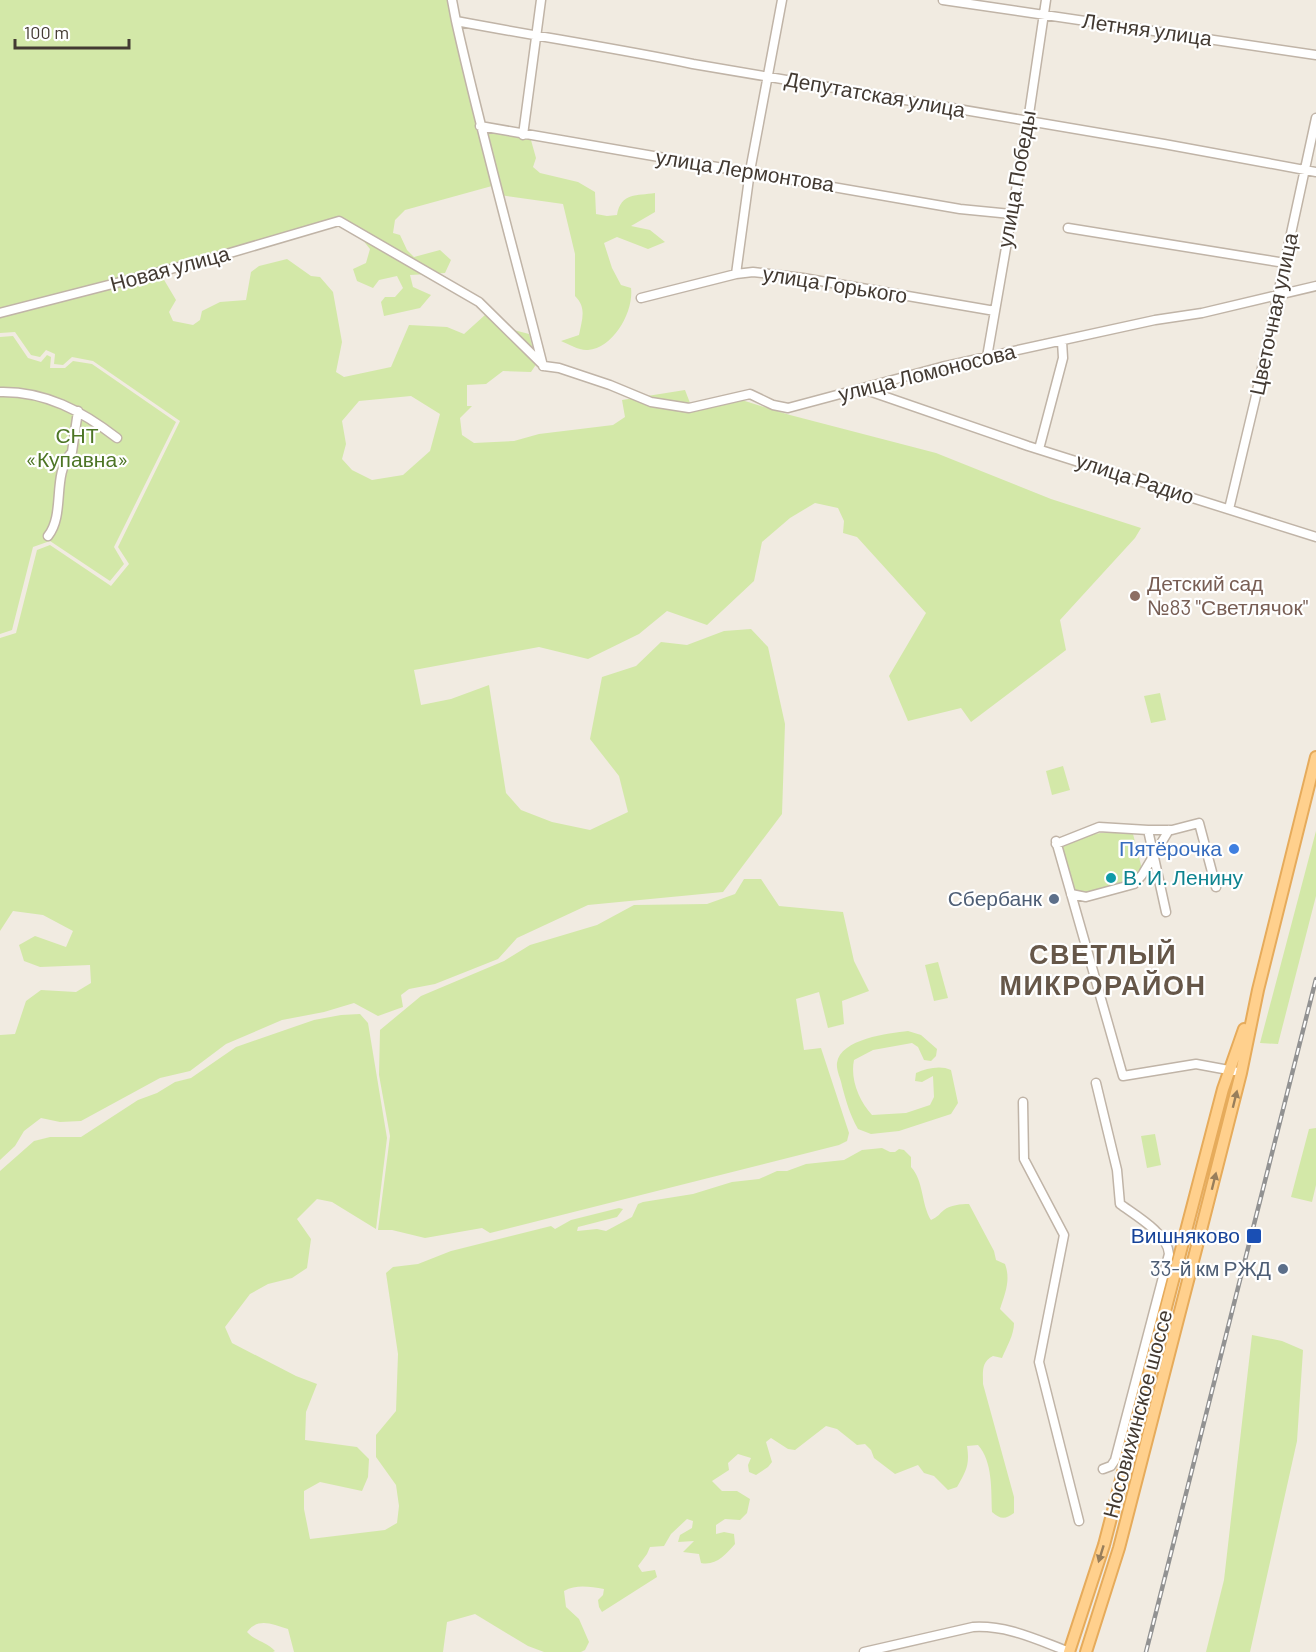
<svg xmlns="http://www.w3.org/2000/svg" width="1316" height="1652" font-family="Barlow,sans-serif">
  <rect width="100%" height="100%" fill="#f1ebe1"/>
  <path fill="#d3e8a8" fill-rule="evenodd" d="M0 0H456L482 121 519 132 529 133 536 158 533 167 540 173 578 182 595 192 596 214 607 216 617 215C621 192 637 196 655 193V212L631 226 650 230 665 242 648 249 617 237 604 243 612 268 621 285 631 288C634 311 614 348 588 350 580 351 568 344 561 341L579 335C582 319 587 308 575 296V254L563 204 500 195 492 186 405 210 395 220 393 233 400 235 407 250 414 257 440 250 451 260 445 273 410 275 413 287 431 295 420 308 384 316 381 302 385 297H395L403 288 397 276 379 280 373 288 357 281 353 269 366 263 370 249 346 219H336L267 241 0 308Z
    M287 259 311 276 320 277 333 292 342 342 336 372 344 377 391 367 409 325 447 327 464 334 485 315H495L510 329 529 334 537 363 531 372 503 371 486 384 467 385V406H472L460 418 462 435 474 443 514 441 539 434 613 425 625 417 622 400 685 390 690 403 729 396 790 415 936 453 1051 499 1141 528 1135 538 1060 620 1066 650 971 722 961 708 908 721 889 676 926 613 857 537 843 533 844 521 838 508 815 503 790 518 762 542 754 581 707 625 667 611 639 634 588 659 539 647 414 670 421 705 451 699 489 685 506 793 521 810 552 822 590 830 628 812 619 776 590 739 602 677 636 666 661 642 687 645 724 631 751 629 768 647 785 724 782 814 723 892 588 905 517 938 498 959 435 984 409 989 401 995 403 1007 378 1016 354 1003 324 1012 282 1020 226 1044 190 1071 160 1078 81 1121 60 1122 41 1118 24 1131 15 1146 0 1160V1035L15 1034 26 1001 41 990 76 992 91 983 90 965 40 967 24 961 19 945 35 936 66 947 73 931 43 915 13 911 0 931V638L16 633 37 550 50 545 111 586 129 564 118 547 180 421 93 361 72 357 63 365 54 364 55 354 46 350 40 357 31 355 15 332 0 333V314L160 273 176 300 169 312 173 321 193 325 200 320 202 311 220 302 246 300 251 272 259 266ZM411 396 440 414 430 451 403 475 372 480 352 470 342 459 346 444 342 421 359 401Z
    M13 336 28 358 41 362 47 355 51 357 50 368H65L73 361 92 364 176 422 114 547 124 564 110 581 50 541 33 547 12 630 0 634V337Z
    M1160 693 1166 720 1151 723 1144 696Z
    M1063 766 1070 790 1052 795 1046 771Z
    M1132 830 1143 873C1122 892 1100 894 1072 892L1060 847C1082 833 1106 832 1132 830Z
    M1316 831V896L1278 1044 1260 1043Z
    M744 879H761L779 906 843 912 854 961 869 991 842 1001 844 1024 828 1028 819 992 796 999 804 1050 821 1048 849 1133 847 1141 839 1145 490 1233 482 1228 425 1238 392 1230H378L390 1136 379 1075 380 1030 421 996 504 961 530 945 597 925 634 905 707 904 735 894Z
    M938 962 948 998 934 1001 925 965Z
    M360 1014 368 1023 387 1138 376 1229 332 1202 317 1199 297 1219 311 1239 307 1268 292 1278 268 1284 250 1294 225 1327 232 1343 296 1376 317 1384 306 1412 305 1440 357 1447 369 1459 368 1477 362 1491 320 1482 304 1491V1509L310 1539 385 1530 397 1523 399 1506 396 1485 376 1457V1435L396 1411 398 1354 386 1273 393 1267 418 1264 451 1251 551 1226 555 1229 571 1220 619 1208 623 1209 617 1217 578 1227 577 1231 597 1229 606 1231 632 1217 638 1204 643 1202 693 1194 732 1182 759 1179 777 1171H787L806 1164 844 1160 862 1150 882 1148 890 1152H895L899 1149 904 1150 911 1157V1167C924 1181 921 1204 931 1220 938 1217 939 1214 944 1210 950 1205 961 1204 969 1204L994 1251 996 1260 1005 1264C1011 1280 1005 1294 1000 1309L1014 1323C1014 1335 1007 1346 1002 1358L993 1356C981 1362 983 1372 983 1384L1014 1497V1513C1005 1520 1000 1519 992 1512 991 1490 993 1462 978 1445L967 1446C970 1465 966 1471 957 1487L948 1490 934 1476 924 1473 918 1465 895 1474 874 1458 871 1450 865 1444 857 1445 837 1429 826 1426 795 1450 788 1449 771 1438 766 1442 772 1462 768 1467 756 1475 749 1472 748 1465 751 1458 738 1454 728 1463 729 1470 712 1481 722 1491H737L750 1499 747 1513 740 1520 725 1519 716 1525V1534L724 1532 734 1534 735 1544C725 1555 716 1566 701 1563L699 1554 683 1552 694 1541 678 1542 680 1535 692 1528 693 1521 687 1519 671 1534 664 1546 650 1547 647 1554 638 1566 642 1572 655 1570 657 1577 602 1612 599 1607 598 1600 603 1595 604 1589C590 1587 577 1584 564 1591L566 1607 579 1619 589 1642 585 1650 581 1652H544L528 1646 475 1614 447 1622 443 1652H294L288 1629C272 1624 258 1617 247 1632 255 1641 267 1642 275 1651L273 1652H0V1171L34 1141 50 1137H81L138 1100 157 1093 175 1082 191 1078 236 1047 314 1020 341 1015Z
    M908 1031 921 1035 937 1049 936 1056 931 1061 924 1060 918 1047 912 1043 873 1050 854 1060C850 1079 859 1101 872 1115L906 1113 930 1105 934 1097 933 1076 922 1082 915 1081 916 1073C927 1068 941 1065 951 1070L958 1103 951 1114 899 1131 871 1134 858 1129C850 1115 846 1101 842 1086 841 1079 836 1070 837 1063 840 1039 889 1033 908 1031Z
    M1316 1128V1185L1312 1202 1291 1197 1309 1129Z
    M1155 1134 1161 1165 1147 1168 1141 1136Z
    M1252 1335 1282 1341 1303 1350 1297 1441 1250 1652H1206L1224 1580Z"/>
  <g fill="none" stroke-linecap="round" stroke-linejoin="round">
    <g stroke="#c0b4a7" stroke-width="11">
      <path id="minor" d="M452 0 456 21C535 36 614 48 693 64L1164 144 1316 172
        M943 0 1316 55
        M456 21C482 137 514 251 543 366
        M480 126 960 209 1011 214
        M523 135 541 0
        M1068 228 1285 263
        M736 274 750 171 782 0
        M641 298 736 274 753 272 803 278 995 311
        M0 313 206 260 339 221 479 302 544 366
        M987 357 1028 121 1046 0
        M544 366 559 368 610 385 651 402 689 408 750 394 773 405 788 408 945 366 1155 320 1202 313 1316 286
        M863 389 1028 446 1316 537
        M0 392C45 391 82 411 117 438
        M1039 449 1063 358 1062 341
        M1229 509 1255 400 1316 118
        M48 536C66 513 51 475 72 452L78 411
        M1056 841 1123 1076 1196 1064 1234 1071
        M1056 844 1099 827 1148 830
        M1071 894 1086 897 1134 884 1142 875 1169 830
        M1166 912 1148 830H1172L1199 823 1216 887
        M1096 1083 1117 1170 1120 1204C1135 1215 1168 1234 1169 1254L1115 1460 1111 1466 1103 1469
        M1023 1102 1024 1159 1064 1235 1039 1362 1079 1521
        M864 1652 973 1627C1008 1625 1037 1640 1070 1652"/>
    </g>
    <g stroke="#e6ab5b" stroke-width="14">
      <path id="major" d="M1069 1652 1104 1545 1223 1089 1244 1029
        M1086 1652 1119 1548 1199 1238 1241 1073 1258 990 1316 757"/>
    </g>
    <use href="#minor" stroke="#fff" stroke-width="8"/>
    <use href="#major" stroke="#ffd08d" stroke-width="10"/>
    <g stroke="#929292" stroke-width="4.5">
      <path id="rail" d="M1146 1652 1316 979"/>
    </g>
    <use href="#rail" stroke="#fff" stroke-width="2" stroke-dasharray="7" stroke-linecap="butt"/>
  </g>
  <defs><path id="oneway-solid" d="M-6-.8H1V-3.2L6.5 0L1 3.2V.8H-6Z" transform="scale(1.5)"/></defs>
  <g fill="#987e5b">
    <use href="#oneway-solid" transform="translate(1235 1099) rotate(-76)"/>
    <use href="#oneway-solid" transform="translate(1214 1181) rotate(-76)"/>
    <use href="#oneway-solid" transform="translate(1101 1554) rotate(107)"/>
  </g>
  <circle fill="#8d6e63" stroke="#fff" stroke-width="2" cx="1135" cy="596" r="6"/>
  <circle fill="#3f7fe0" stroke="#fff" stroke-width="2" cx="1234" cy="849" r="6"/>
  <circle fill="#0f9aa8" stroke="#fff" stroke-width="2" cx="1111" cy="878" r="6"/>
  <g fill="#5c6f8a" stroke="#fff" stroke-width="2">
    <circle cx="1054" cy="899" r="6"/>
    <circle cx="1283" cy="1269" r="6"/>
  </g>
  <rect fill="#1a4fb4" stroke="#fff" stroke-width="2" x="1246" y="1228" width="16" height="16" rx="3"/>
  <g text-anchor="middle" stroke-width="4.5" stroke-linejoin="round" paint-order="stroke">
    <g font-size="21" fill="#433a32" stroke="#fff">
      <text transform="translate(1147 30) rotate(8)" y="7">Летняя улица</text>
      <text transform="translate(875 95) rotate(10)" y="7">Депутатская улица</text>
      <text transform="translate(745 171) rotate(9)" y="7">улица Лермонтова</text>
      <text transform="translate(1017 179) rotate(-80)" y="7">улица Победы</text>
      <text transform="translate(170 269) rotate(-15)" y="7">Новая улица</text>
      <text transform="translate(835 285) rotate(9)" y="7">улица Горького</text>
      <text transform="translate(1274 314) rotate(-78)" y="7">Цветочная улица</text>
      <text transform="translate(927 373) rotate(-14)" y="7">улица Ломоносова</text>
      <text transform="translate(1135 479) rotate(18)" y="7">улица Радио</text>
      <text transform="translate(1138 1414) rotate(-75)" y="7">Носовихинское шоссе</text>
    </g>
    <g font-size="21" fill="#4d7525" stroke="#fff">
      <text x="77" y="443">СНТ<tspan x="77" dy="24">«Купавна»</tspan></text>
    </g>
    <g font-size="21" fill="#785e54" stroke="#fff" text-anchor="start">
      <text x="1147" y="591">Детский сад<tspan x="1147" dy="24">№83 "Светлячок"</tspan></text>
    </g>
    <g font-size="21" fill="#366cbe" stroke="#fff" text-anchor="end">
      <text x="1222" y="856">Пятёрочка</text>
    </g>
    <g font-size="21" fill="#0d838f" stroke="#fff" text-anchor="start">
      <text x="1123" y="885">В. И. Ленину</text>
    </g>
    <g font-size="21" fill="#4e5e75" stroke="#fff" text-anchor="end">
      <text x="1042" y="906">Сбербанк</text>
      <text x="1271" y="1276">33-й км РЖД</text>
    </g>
    <g font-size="21" fill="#164399" stroke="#fff" text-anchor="end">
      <text x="1240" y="1243">Вишняково</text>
    </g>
    <g font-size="27" font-weight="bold" letter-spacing="1.5" fill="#665749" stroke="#fff">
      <text x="1103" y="964">СВЕТЛЫЙ<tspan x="1103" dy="31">МИКРОРАЙОН</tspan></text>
    </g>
  </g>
  <path d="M15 39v9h114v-9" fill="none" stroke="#433a32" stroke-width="3"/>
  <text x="24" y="39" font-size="18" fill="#433a32" stroke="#ffffff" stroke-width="4.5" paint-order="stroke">100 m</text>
</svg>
